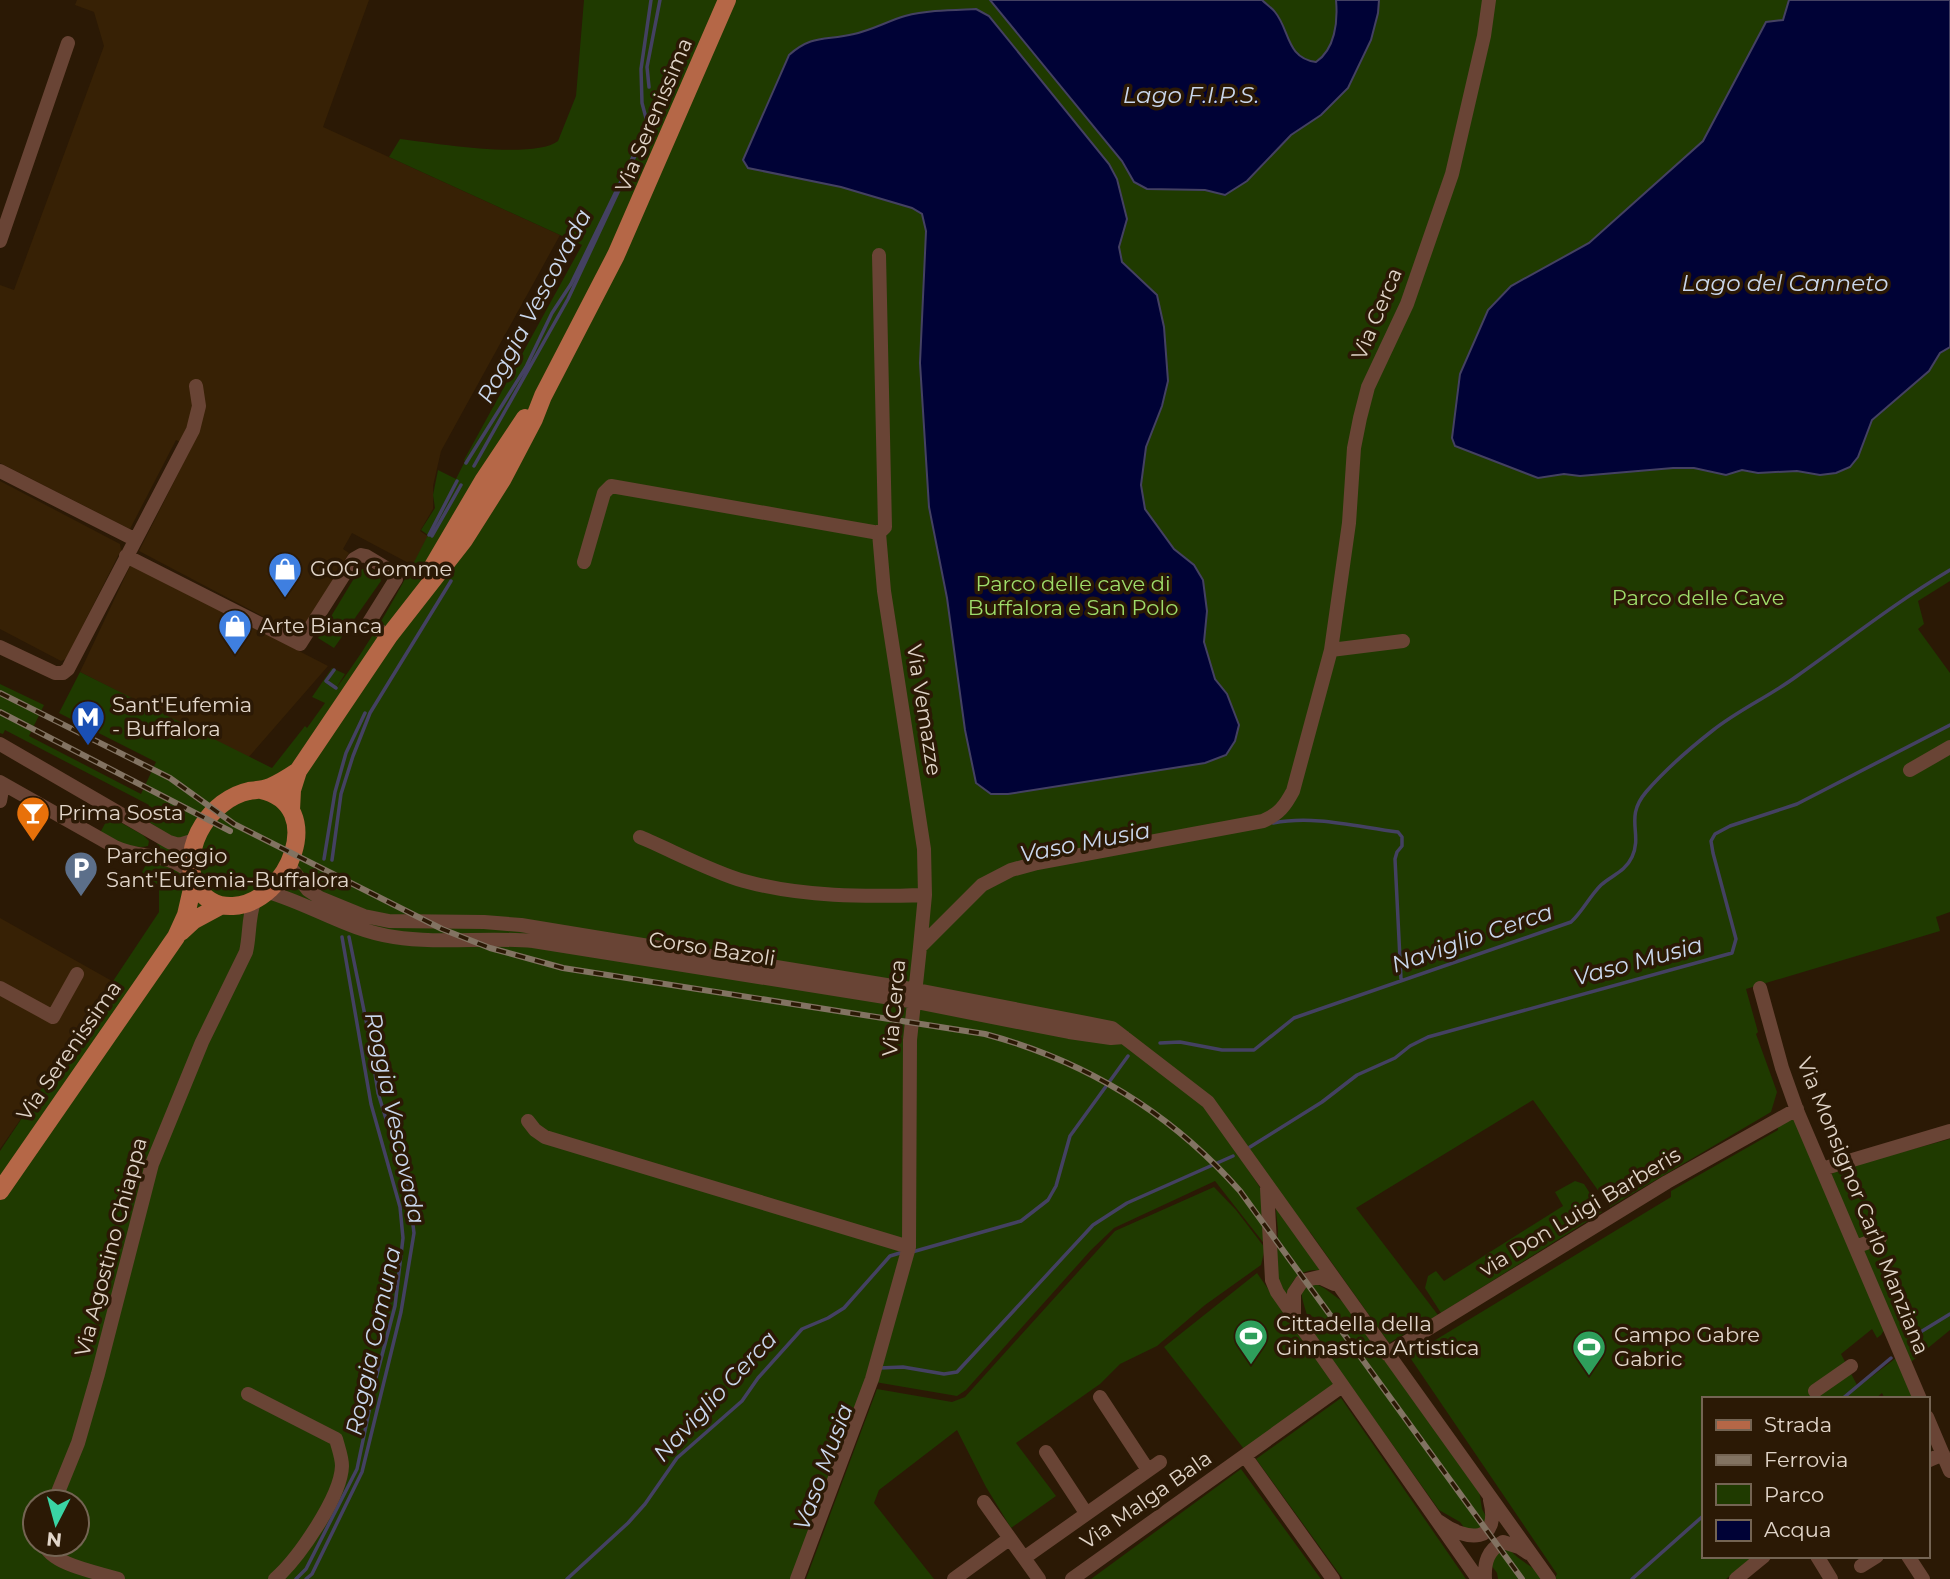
<svg xmlns="http://www.w3.org/2000/svg" width="1950" height="1579" font-family="Montserrat,sans-serif">
  <rect width="100%" height="100%" fill="#2b1905"/>
  <path fill="#372105" d="M77 0H369L323 127 560 235 441 451 433 486V509L420 531 432 539 416 567 352 533 343 549 349 553 300 636 139 551 191 448 176 440 130 529 0 463V285L14 290 104 46 94 12 75 5Z
    M0 481 120 544 121 550 66 659 61 661 0 629Z
    M131 564 328 666 248 758 80 672Z
    M0 918 112 981 76 1039 0 1149Z"/>
  <path fill="#1f3a00" fill-rule="evenodd" d="M584 0H1950V581L1918 601 1924 624 1918 629 1950 673V912L1936 917 1940 931 1746 989 1758 1032 1756 1034 1777 1092 1771 1112 1610 1207 1533 1100 1356 1208 1438 1315 1389 1343 1310 1232 1307 1233 1247 1168 1261 1189 1266 1246 1215 1181 1114 1228 1091 1250 966 1390 957 1396 869 1381 794 1579H0V1151L159 912V886L142 872 164 832 143 818 149 805 5 730 3 734 0 733V684L44 705 29 736 141 794 156 762 59 713 80 672 272 768 305 726 307 728 325 703 312 697 332 668 345 674 335 690C371 643 401 588 428 535L421 530 435 508 433 495 438 470 456 479 465 461 464 460 582 245 389 157 400 139C434 143 533 160 558 141L576 96ZM35 1502H77V1544H35Z
    M367 568 379 573 381 581 334 648 318 638 359 570Z
    M109 816 143 835 149 841 148 846C131 850 115 840 100 833Z
    M1792 1118 1797 1121 1886 1327 1881 1335 1877 1338 1872 1329 1841 1354 1858 1387 1896 1358 1913 1399H1885L1882 1393 1875 1399H1703V1556H1754L1726 1579H1554L1557 1574 1409 1356 1671 1197V1191L1778 1130 1777 1126Z
    M1950 1139V1330L1906 1366 1827 1181 1835 1170Z
    M1575 1181 1584 1184 1602 1212 1441 1313 1425 1288 1428 1276 1436 1271 1444 1281 1563 1206 1555 1192Z
    M1214 1187 1236 1210 1265 1248 1261 1265 1205 1305 1157 1346 1120 1364 1100 1384 1016 1443 1056 1496 1011 1528 986 1487 957 1430 879 1490 874 1503 934 1579H806L877 1389 952 1402 965 1397 1115 1231Z
    M1275 1202 1326 1272C1307 1266 1291 1275 1288 1295H1286L1276 1276 1278 1230Z
    M1257 1273 1335 1385 1244 1449 1164 1347Z
    M1310 1282C1324 1285 1336 1298 1349 1306L1478 1484 1482 1509 1487 1518 1481 1531 1466 1530 1460 1522 1439 1510 1312 1332C1309 1318 1301 1301 1301 1288Z
    M1341 1398 1466 1579H1343L1256 1459Z
    M1241 1469 1321 1579H1091Z
    M1502 1549 1510 1550C1520 1562 1536 1567 1544 1579H1498L1497 1573 1491 1565 1492 1555Z"/>
  <path fill="#000236" stroke="#444162" stroke-width="2" d="M990 0H1262C1266 4 1271 7 1275 12 1290 30 1286 58 1316 62 1335 49 1338 22 1336 0H1379L1378 13 1371 40 1348 88 1321 115 1291 135 1247 181 1225 195 1205 190 1147 189 1134 182 1122 161Z
    M1789 0H1950V347L1940 353 1929 371 1872 420 1858 457 1850 467 1836 473 1820 475 1797 471 1758 473 1742 470 1726 475 1694 468H1673L1580 476 1564 474 1538 478 1455 446 1452 438 1460 374 1488 310 1511 286 1589 243 1703 141 1766 22 1783 20Z
    M976 9 989 16 1109 164 1117 179 1127 219 1119 247 1122 262 1157 295 1164 327 1168 381 1162 406 1146 447 1141 485 1145 509 1174 549 1194 565 1203 580 1207 611 1204 642 1215 679 1227 694 1239 725 1235 741 1226 755 1205 763 1008 794H991L976 783 965 730 947 598 929 507 920 363 926 231 922 214 912 208 841 187 748 168 743 160 789 55C813 34 825 41 854 34 872 30 888 21 905 16 928 10 953 10 976 9Z"/>
  <g fill="none" stroke-linecap="round" stroke-linejoin="round">
    <path stroke="#444162" stroke-width="3.5" d="M649 87 647 67 660 0
      M646 118 642 103 641 69 651 0
      M466 463 526 367 552 313 571 284 645 132V125
      M474 466 568 299 648 128
      M429 535 457 481
      M432 536 461 485
      M334 670 326 681 336 688
      M1273 823C1315 815 1357 827 1398 832L1402 837V846L1397 852 1395 859 1401 979
      M324 859 335 792 346 753 365 713
      M332 860 341 794 353 756 370 713 451 581
      M1160 1043 1180 1042 1222 1050H1254L1294 1018 1571 922C1583 911 1589 897 1601 885 1612 875 1625 872 1632 857 1643 833 1624 818 1646 792 1665 770 1689 749 1712 731 1738 710 1770 696 1797 676 1848 640 1896 602 1950 570
      M1250 1147 1322 1102 1357 1075 1395 1058 1410 1046 1428 1037 1732 953 1736 939 1713 853 1711 841 1715 834 1730 826 1797 804 1950 725
      M912 1252 1021 1221 1048 1200 1056 1186 1070 1136 1128 1056
      M1914 1336 1950 1314
      M879 1368 903 1367 944 1374 957 1372 1093 1225 1127 1203 1233 1156
      M1842 1399 1891 1358
      M296 1579 306 1569 357 1469 376 1378 395 1306 403 1238 400 1207 371 1104 342 937
      M306 1579 312 1574 362 1472 401 1312 414 1233 409 1193 378 1093 370 1040 349 937
      M567 1579 628 1523 645 1504 677 1458 742 1401 758 1378 802 1329 828 1318 844 1308 890 1256 900 1253
      M1632 1579 1703 1516"/>
    <path stroke="#694435" stroke-width="14" d="M0 241 68 43
      M879 255 885 527 879 533 884 591 924 849 925 895 920 947
      M0 471 134 539
      M126 556 300 644 354 559 361 555 366 556 396 574V579L368 624 389 636
      M584 562 604 493 611 486 879 533
      M0 647 55 673H63L68 669 193 430 199 406 196 386
      M1331 650 1403 641
      M0 744 169 842 179 845 195 840
      M1910 770 1950 747
      M0 782 115 847C143 860 167 851 192 874
      M0 801 3 784
      M640 837C671 850 712 872 744 881 802 897 865 897 925 895
      M289 865 308 890 320 898 364 916 389 921 484 922 521 925 917 990 1112 1028 1208 1102 1549 1579
      M268 892C310 904 350 931 394 937 440 944 487 937 533 941L916 1002 1069 1032 1111 1038 1124 1037
      M0 988 53 1017 77 974
      M1760 988 1782 1068 1798 1113 1920 1399
      M528 1121 535 1130 545 1137 909 1247
      M1822 1169 1950 1131
      M1267 1188 1272 1280 1277 1292 1478 1579
      M1855 1247 1880 1238
      M1294 1317V1293L1302 1281 1319 1277 1334 1284
      M1387 1354 1667 1182 1797 1109
      M1815 1391 1851 1366
      M248 1394 336 1439C338 1447 342 1457 342 1466 341 1497 298 1559 275 1579
      M1100 1397 1148 1470
      M1927 1417 1950 1471
      M1046 1452 1086 1513
      M1245 1456 1333 1579
      M1927 1461 1943 1454
      M54 1502 78 1443 98 1374 152 1164 202 1042 246 952C250 935 248 919 254 902
      M984 1502 1024 1558
      M1440 1522C1467 1542 1501 1544 1490 1500
      M44 1544C52 1565 97 1572 118 1579
      M1817 1556 1831 1579
      M1908 1556 1923 1579
      M1861 1566 1877 1556
      M797 1579 872 1379 909 1247 910 1040 920 947 982 885 1011 870 1037 863 1263 821C1279 814 1285 806 1293 791L1331 650 1349 523 1354 448 1360 418 1368 387 1407 304 1452 174 1484 36 1489 0
      M954 1579 1009 1539
      M1039 1579 1024 1558 1160 1462
      M1072 1579 1342 1386
      M1485 1579C1484 1562 1488 1550 1503 1542L1519 1547 1528 1553
      M1736 1579 1764 1556"/>
    <path stroke="#b56747" stroke-width="18" d="M433 566 483 481 525 418
      M261 790C328 805 289 903 233 906 218 907 205 900 197 887 186 869 192 842 203 825 213 809 230 795 249 791 256 790 263 790 270 787 280 783 289 777 298 771
      M291 810 292 790 298 771 389 636 464 540 502 480 534 419 543 396 616 255 727 0
      M181 932 194 920 220 906
      M0 1191 176 937 186 915 194 880"/>
    <g stroke="#827362" stroke-width="6">
      <path id="rail" d="M0 693 170 778 234 824 442 929 490 948 563 968 985 1034C1086 1061 1171 1113 1240 1191L1522 1579
        M0 712 230 831"/>
    </g>
    <use href="#rail" stroke="#2b1905" stroke-width="3.5" stroke-dasharray="10" stroke-linecap="butt"/>
  </g>
  <defs>
    <g id="shop-pin" transform="scale(1.75)"><path d="M0 17L-7.5 6A9.5 9.5 0 1 1 7.5 6Z" fill="#3f7fe0" stroke="#2b1905"/><path d="M-5-2.5h2.3a2.7 3.5 0 0 1 5.4 0H5L5.5 6h-11ZM-1.5-2.5h3a1.5 2.3 0 0 0-3 0Z" fill="#fff"/></g>
    <g id="metro-pin" transform="scale(1.75)"><path d="M0 17L-7.5 6A9.5 9.5 0 1 1 7.5 6Z" fill="#1a4fb4" stroke="#2b1905"/><path d="M-5.5 5V-5H-3L0 0L3-5H5.5V5H3V-.5L0 4L-3-.5V5Z" fill="#fff"/></g>
    <g id="bar-pin" transform="scale(1.75)"><path d="M0 17L-7.5 6A9.5 9.5 0 1 1 7.5 6Z" fill="#e8710a" stroke="#2b1905"/><path d="M-6-5H6L.8 .8V4.5H3.5V6h-7V4.5H-.8V.8Z" fill="#fff"/></g>
    <g id="parking-pin" transform="scale(1.75)"><path d="M0 17L-7.5 6A9.5 9.5 0 1 1 7.5 6Z" fill="#5c6f8a" stroke="#2b1905"/><path d="M-3.5-5.5H1a3.5 3.5 0 0 1 0 7H-1V5.5H-3.5ZM-1-3.4V-.6H.8a1.4 1.4 0 0 0 0-2.8Z" fill="#fff"/></g>
    <g id="stadium-pin" transform="scale(1.75)"><path d="M0 17L-7.5 6A9.5 9.5 0 1 1 7.5 6Z" fill="#2e9e5b" stroke="#2b1905"/><path d="M0-5a6.5 5 0 1 0 0 10a6.5 5 0 1 0 0-10ZM-3.5-1.8h7v3.6h-7Z" fill="#fff"/></g>
  </defs>
  <g fill-rule="evenodd">
    <use href="#shop-pin" x="285" y="569"/>
    <use href="#shop-pin" x="235" y="626"/>
    <use href="#metro-pin" x="88" y="717"/>
    <use href="#bar-pin" x="33" y="813"/>
    <use href="#parking-pin" x="81" y="868"/>
    <use href="#stadium-pin" x="1251" y="1336"/>
    <use href="#stadium-pin" x="1589" y="1347"/>
  </g>
  <g text-anchor="middle" stroke-width="7" stroke-linejoin="round" paint-order="stroke">
    <g font-size="21" fill="#e1d5c9" stroke="#2b1905">
      <text transform="translate(654 115) rotate(-67)" y="7">Via Serenissima</text>
      <text transform="translate(1377 314) rotate(-67)" y="7">Via Cerca</text>
      <text transform="translate(924 710) rotate(81)" y="7">Via Vemazze</text>
      <text transform="translate(712 949) rotate(9)" y="7">Corso Bazoli</text>
      <text transform="translate(894 1008) rotate(-85)" y="7">Via Cerca</text>
      <text transform="translate(69 1051) rotate(-55)" y="7">Via Serenissima</text>
      <text transform="translate(1863 1206) rotate(68)" y="7">Via Monsignor Carlo Manziana</text>
      <text transform="translate(1580 1212) rotate(-31)" y="7">via Don Luigi Barberis</text>
      <text transform="translate(111 1247) rotate(-75)" y="7">Via Agostino Chiappa</text>
      <text transform="translate(1146 1500) rotate(-35)" y="7">Via Malga Bala</text>
    </g>
    <g font-size="21" fill="#e1d5c9" stroke="#2b1905" text-anchor="start">
      <text x="310" y="576">GOG Gomme</text>
      <text x="260" y="633">Arte Bianca</text>
      <text x="112" y="712">Sant'Eufemia<tspan x="112" dy="24">- Buffalora</tspan></text>
      <text x="58" y="820">Prima Sosta</text>
      <text x="106" y="863">Parcheggio<tspan x="106" dy="24">Sant'Eufemia-Buffalora</tspan></text>
      <text x="1276" y="1331">Cittadella della<tspan x="1276" dy="24">Ginnastica Artistica</tspan></text>
      <text x="1614" y="1342">Campo Gabre<tspan x="1614" dy="24">Gabric</tspan></text>
    </g>
    <g font-size="21" fill="#9edc6a" stroke="#2b1905">
      <text x="1073" y="591">Parco delle cave di<tspan x="1073" dy="24">Buffalora e San Polo</tspan></text>
      <text x="1698" y="605">Parco delle Cave</text>
    </g>
    <g font-size="23" font-style="italic" fill="#cad7ec" stroke="#2b1905">
      <text x="1191" y="103">Lago F.I.P.S.</text>
      <text x="1785" y="291">Lago del Canneto</text>
      <text transform="translate(534 306) rotate(-62)" y="8">Roggia Vescovada</text>
      <text transform="translate(1085 842) rotate(-11)" y="8">Vaso Musia</text>
      <text transform="translate(1472 938) rotate(-19)" y="8">Naviglio Cerca</text>
      <text transform="translate(1638 961) rotate(-15)" y="8">Vaso Musia</text>
      <text transform="translate(395 1118) rotate(78)" y="8">Roggia Vescovada</text>
      <text transform="translate(373 1341) rotate(-78)" y="8">Roggia Comuna</text>
      <text transform="translate(715 1396) rotate(-47)" y="8">Naviglio Cerca</text>
      <text transform="translate(823 1467) rotate(-70)" y="8">Vaso Musia</text>
    </g>
  </g>
  <rect x="1702" y="1397" width="228" height="161" fill="#2b1905" stroke="#746453" stroke-width="2"/>
  <rect x="1716" y="1420" width="35" height="10" fill="#b56747" stroke="#746453" stroke-width="2"/>
  <text x="1764" y="1432" font-size="21" fill="#e1d5c9">Strada</text>
  <rect x="1716" y="1455" width="35" height="10" fill="#827362" stroke="#746453" stroke-width="2"/>
  <text x="1764" y="1467" font-size="21" fill="#e1d5c9">Ferrovia</text>
  <rect x="1716" y="1484" width="35" height="21" fill="#1f3a00" stroke="#746453" stroke-width="2"/>
  <text x="1764" y="1502" font-size="21" fill="#e1d5c9">Parco</text>
  <rect x="1716" y="1520" width="35" height="21" fill="#000236" stroke="#746453" stroke-width="2"/>
  <text x="1764" y="1537" font-size="21" fill="#e1d5c9">Acqua</text>
  <g transform="translate(56 1523) rotate(186)"><circle r="33" fill="#2b1905" stroke="#746453" stroke-width="2"/>
  <path d="M0-5L12 26L0 18L-12 26Z" fill="#3ad4a5"/>
  <text y="-10" font-size="19" font-weight="bold" text-anchor="middle" fill="#e1d5c9">N</text>
  </g>
</svg>
